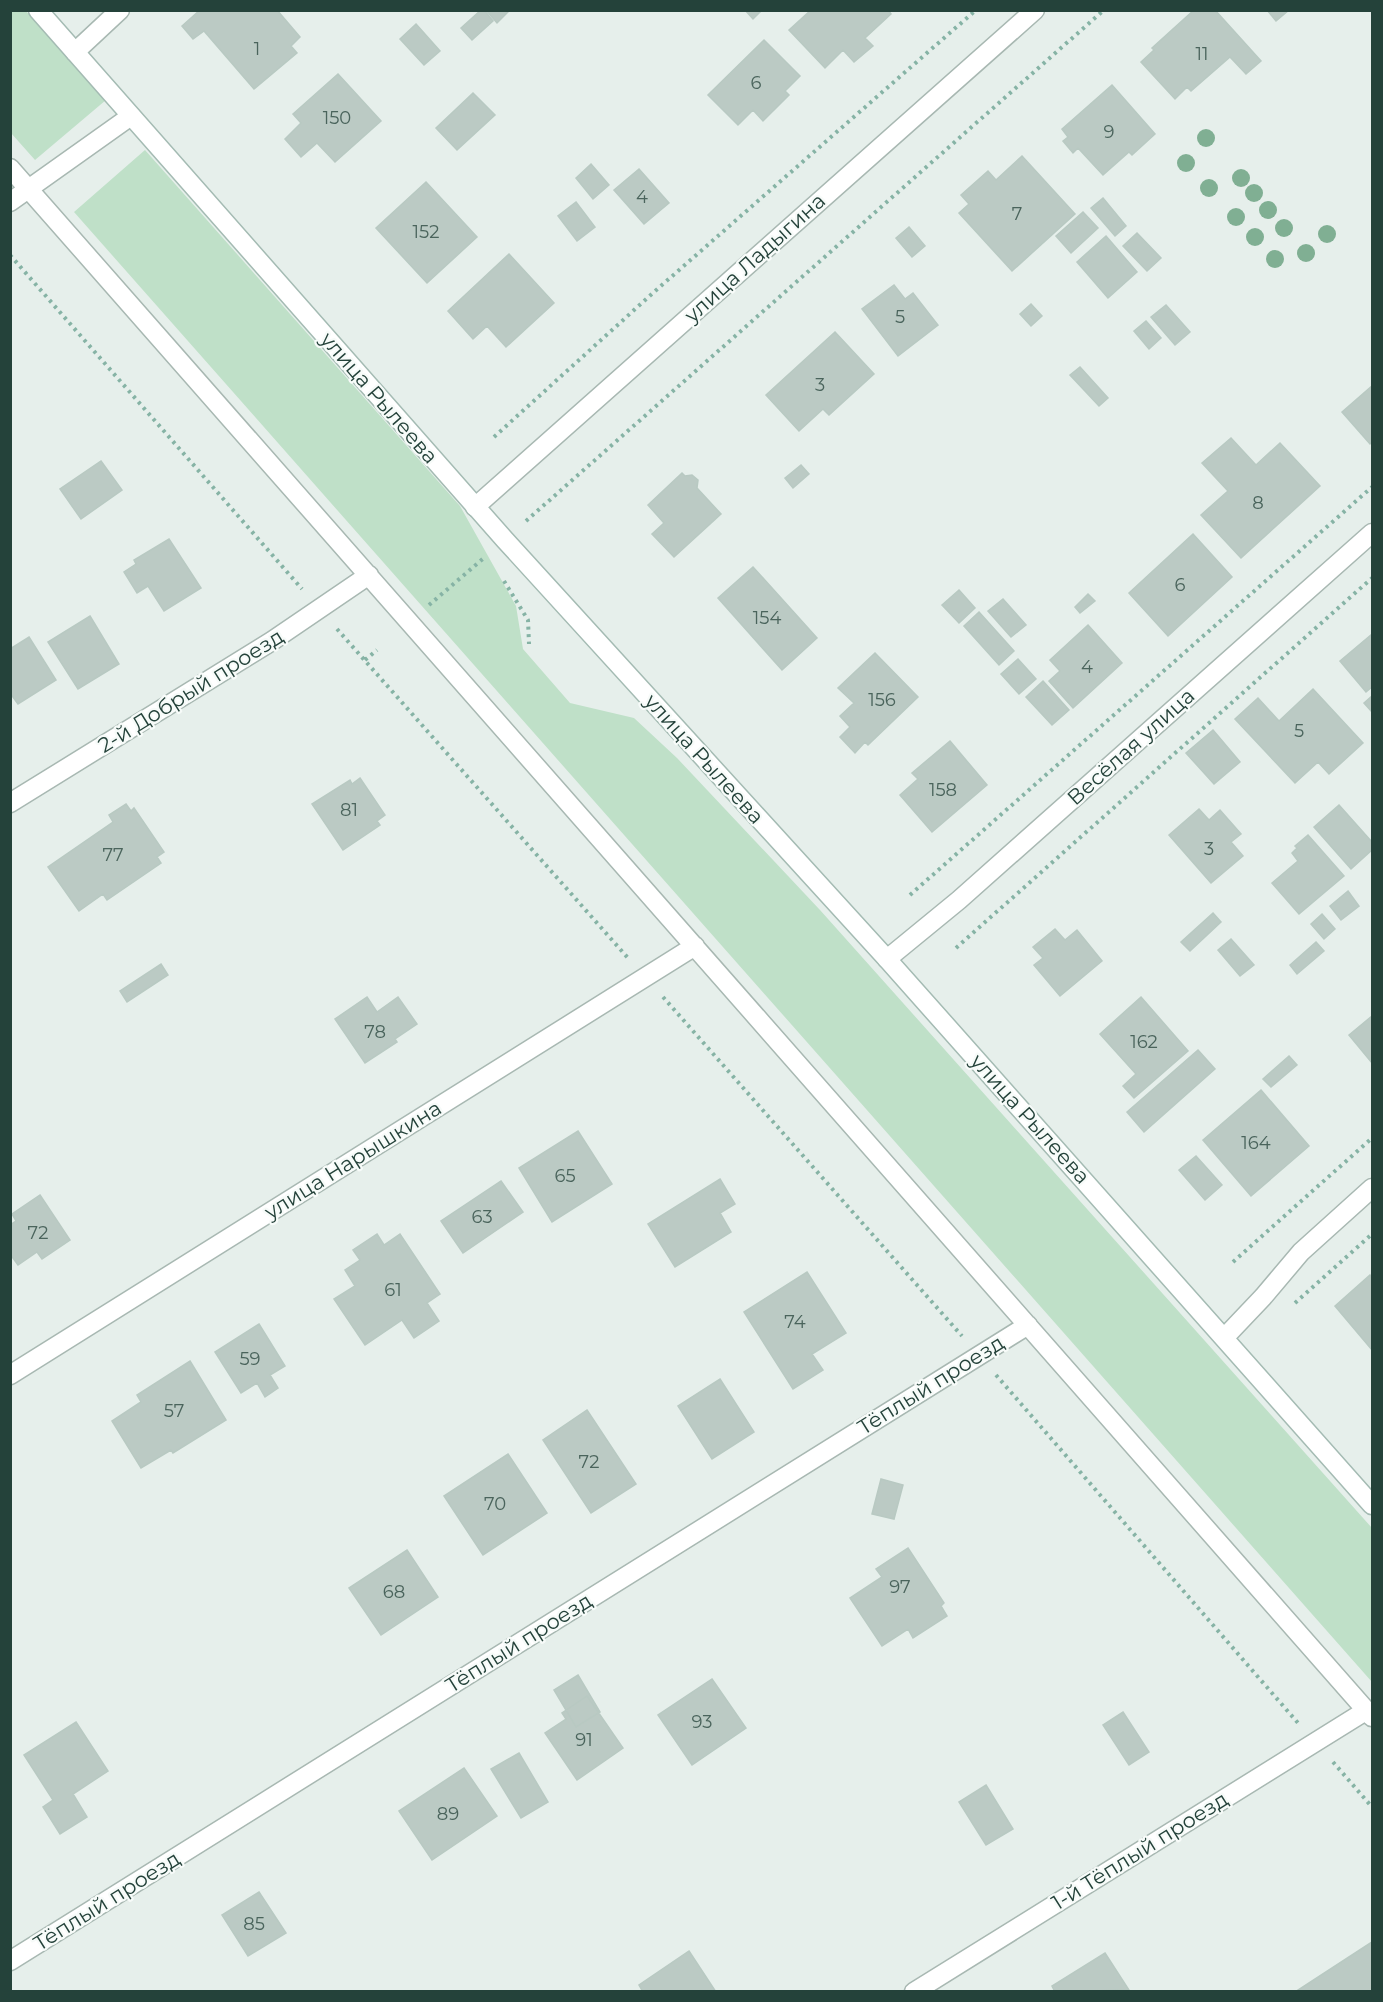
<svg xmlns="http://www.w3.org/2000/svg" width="1383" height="2002" font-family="Montserrat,sans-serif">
  <rect width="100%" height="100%" fill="#e6efeb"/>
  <path fill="#bfe0c8" d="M10 11H26L106 100 35 160 11 133Z
    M145 150 460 506 516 606 523 649 570 703 634 718 677 758 820 910 1372 1528V1682L74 212Z"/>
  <path fill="#bbcac4" stroke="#b8c9c2" stroke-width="1.5" d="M200 10H277L300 37 291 46 297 53 254 89 204 31 193 39 182 26Z
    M481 10H484L493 21 472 40 461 28Z
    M486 10H510L497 23Z
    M745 10H762L753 19Z
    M811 10H888L891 14 865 38 873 46 854 62 843 50 825 68 789 30Z
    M1194 10H1215L1261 61 1246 74 1230 57 1191 91 1187 87 1175 99 1141 62 1154 50 1152 48Z
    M1267 10H1289L1276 21Z
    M416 24 440 51 424 65 400 39Z
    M764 40 800 76 785 91 789 95 763 121 753 110 738 125 708 95Z
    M338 74 381 121 335 162 317 143 301 157 285 139 301 123 293 114Z
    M1112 85 1155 134 1132 155 1129 152 1103 175 1078 148 1073 153 1063 141 1068 137 1062 129Z
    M473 93 495 115 457 150 436 128Z
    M1022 156 1075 214 1012 271 959 213 969 204 961 195 988 171 996 180Z
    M591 164 609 185 593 199 576 178Z
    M639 169 669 203 644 224 614 190Z
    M426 182 477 237 427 283 376 228Z
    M1103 198 1126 226 1115 236 1091 208Z
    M576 202 595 227 577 241 558 216Z
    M1083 212 1098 228 1071 253 1056 236Z
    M909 227 925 246 912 257 896 238Z
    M1137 233 1161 258 1147 271 1123 246Z
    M1106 236 1137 272 1108 298 1077 262Z
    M509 254 554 303 506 347 487 326 473 339 448 311Z
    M894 285 905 299 913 293 938 325 898 356 862 309Z
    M1031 304 1042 316 1031 326 1020 314Z
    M1166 305 1190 332 1175 345 1151 317Z
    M1146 321 1161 338 1149 349 1134 331Z
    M835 332 874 374 829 415 823 409 799 431 766 395Z
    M1080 367 1108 398 1099 406 1070 375Z
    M1372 386V442L1370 444 1342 412Z
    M1231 438 1256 465 1280 443 1320 486 1241 558 1201 515 1228 491 1202 463Z
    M101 461 122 490 81 519 60 489Z
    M801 465 809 474 793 488 785 478Z
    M682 473 685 476 692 475 698 480 697 488 721 514 674 557 652 534 664 523 648 505Z
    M1193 534 1232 577 1168 636 1129 593Z
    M169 539 201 588 164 611 148 586 137 593 124 572 136 564 134 560Z
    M753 567 817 638 782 670 718 598Z
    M959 590 975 608 959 623 942 605Z
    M1088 594 1095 601 1080 613 1075 607Z
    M1003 599 1026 625 1011 637 988 611Z
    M979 612 1014 651 999 665 964 626Z
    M90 616 119 664 78 689 48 642Z
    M1088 625 1122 663 1073 708 1049 681 1060 671 1050 660Z
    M1372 634V687L1366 692 1340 661Z
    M29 637 56 680 18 704 10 693V649Z
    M875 653 918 697 868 745 865 742 855 753 840 737 850 727 840 716 854 703 838 688Z
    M1018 659 1036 679 1019 694 1001 674Z
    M1043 681 1069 710 1052 725 1026 697Z
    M1313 689 1363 743 1329 774 1318 762 1295 783 1235 719 1258 698 1279 721Z
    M1372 696V712L1364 703Z
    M1213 730 1240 762 1214 784 1186 753Z
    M950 741 987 785 932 832 900 795 918 779 912 773Z
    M360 778 385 815 377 821 380 825 343 850 312 804 350 780 352 784Z
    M126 804 131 811 134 808 164 852 157 857 161 863 107 900 103 894 79 911 48 867 113 822 109 815Z
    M1339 805 1372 842V850L1351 869 1314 827Z
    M1199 809 1209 820 1220 810 1241 834 1231 842 1243 856 1211 883 1169 835Z
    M1308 835 1344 876 1299 914 1272 883 1298 861 1292 853 1297 848 1295 846Z
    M1348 891 1359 906 1341 920 1330 906Z
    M1213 913 1221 922 1190 951 1181 942Z
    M1322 914 1335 929 1324 939 1311 924Z
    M1055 929 1065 940 1077 930 1102 961 1060 996 1034 965 1043 958 1033 947Z
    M1231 939 1254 965 1240 976 1218 950Z
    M1316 942 1324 951 1297 974 1290 965Z
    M161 964 168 975 127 1002 120 991Z
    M367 997 377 1012 398 997 417 1024 395 1039 397 1042 365 1063 335 1019Z
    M1141 997 1188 1051 1134 1098 1123 1086 1136 1074 1100 1034Z
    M1372 1016V1063L1349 1035Z
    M1198 1050 1215 1069 1144 1132 1127 1112Z
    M1289 1056 1297 1065 1271 1087 1263 1079Z
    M1261 1090 1309 1146 1251 1196 1203 1140Z
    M578 1131 612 1184 552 1222 519 1168Z
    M1196 1156 1222 1185 1205 1200 1179 1170Z
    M720 1179 735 1204 720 1213 731 1232 675 1267 648 1224Z
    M501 1181 523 1212 463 1253 441 1221Z
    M40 1195 70 1240 42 1259 37 1252 18 1265 10 1254V1225L16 1221 12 1214Z
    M377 1234 384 1245 400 1234 440 1294 427 1303 439 1321 414 1338 402 1320 365 1345 334 1299 355 1286 345 1270 360 1260 353 1250Z
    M807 1272 846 1333 812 1354 823 1370 793 1389 744 1312Z
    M1370 1275 1372 1279V1350L1335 1306Z
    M259 1324 285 1366 270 1375 278 1388 265 1397 257 1383 241 1393 215 1352Z
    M190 1361 226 1420 173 1453 171 1450 141 1468 112 1421 141 1402 137 1395Z
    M720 1379 754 1432 712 1459 678 1406Z
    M587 1410 636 1484 591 1513 543 1440Z
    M508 1454 547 1513 483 1555 444 1496Z
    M881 1479 903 1485 894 1519 872 1514Z
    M908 1548 944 1603 941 1606 947 1616 913 1638 908 1629 882 1646 850 1598 882 1577 876 1569Z
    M407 1550 438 1597 381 1635 349 1588Z
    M578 1675 600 1712 576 1727 554 1690Z
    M712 1679 746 1728 692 1765 658 1715Z
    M587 1696 623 1748 577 1780 545 1733 566 1719 562 1713Z
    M1123 1712 1149 1752 1129 1765 1103 1725Z
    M76 1722 108 1771 73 1794 87 1817 60 1834 43 1807 53 1800 24 1755Z
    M519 1753 548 1802 521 1818 491 1769Z
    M464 1768 497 1816 432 1860 399 1811Z
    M986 1785 1013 1829 986 1845 959 1802Z
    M259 1892 286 1933 248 1956 222 1915Z
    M1372 1942V1992H1295Z
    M689 1951 716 1992H643L639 1985Z
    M1105 1953 1129 1990 1055 1992 1052 1986Z"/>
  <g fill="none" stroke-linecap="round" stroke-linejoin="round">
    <g stroke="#a8b8b2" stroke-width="21">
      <path id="street" d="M75 52 120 10
        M10 168 1372 1717
        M10 202 131 116
        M475 507 1035 10
        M10 803 272 641 369 575
        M887 959 959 900 1372 533
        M1225 1337 1263 1297 1301 1252 1372 1188
        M10 1375 695 946
        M10 1961 1028 1325
        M914 1992 1367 1710"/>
    </g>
    <g stroke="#a4bbb3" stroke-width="21">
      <path id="secondary" d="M38 10 505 540 887 959 1372 1505"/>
    </g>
    <path stroke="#86b3a5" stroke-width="4" stroke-dasharray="3 4.5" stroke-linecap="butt" d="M10 255 302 589
      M494 437 654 292 976 10
      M526 521 1104 10
      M504 581 528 620 529 644
      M429 605 485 557
      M337 629 628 958
      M365 660 377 650
      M910 895 1372 487
      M956 948 1372 578
      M663 997 962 1336
      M1233 1262 1372 1138
      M1295 1303 1372 1234
      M996 1375 1298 1723
      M1333 1762 1372 1807"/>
    <use href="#street" stroke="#fff" stroke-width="18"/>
    <use href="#secondary" stroke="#fff" stroke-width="18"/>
  </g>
  <g fill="#80af93">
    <circle cx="1206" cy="138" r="9"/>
    <circle cx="1186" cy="163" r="9"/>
    <circle cx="1241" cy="178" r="9"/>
    <circle cx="1209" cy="188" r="9"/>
    <circle cx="1254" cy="193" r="9"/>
    <circle cx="1268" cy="210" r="9"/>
    <circle cx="1236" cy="217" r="9"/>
    <circle cx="1284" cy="228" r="9"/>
    <circle cx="1327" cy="234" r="9"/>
    <circle cx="1255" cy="237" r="9"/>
    <circle cx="1306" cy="253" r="9"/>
    <circle cx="1275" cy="259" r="9"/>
  </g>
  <g text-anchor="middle" stroke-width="4.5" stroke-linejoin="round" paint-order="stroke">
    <g font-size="18" fill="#4a645c">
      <text x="257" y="55">1</text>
      <text x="1202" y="60">11</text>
      <text x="756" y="89">6</text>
      <text x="337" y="124">150</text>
      <text x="1109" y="138">9</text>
      <text x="642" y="203">4</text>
      <text x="1017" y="220">7</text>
      <text x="426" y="238">152</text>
      <text x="900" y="323">5</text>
      <text x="820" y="391">3</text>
      <text x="1258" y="509">8</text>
      <text x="1180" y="591">6</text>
      <text x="767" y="624">154</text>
      <text x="1087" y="673">4</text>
      <text x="882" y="706">156</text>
      <text x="1299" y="737">5</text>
      <text x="943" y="796">158</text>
      <text x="349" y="816">81</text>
      <text x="1209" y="855">3</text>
      <text x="113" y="861">77</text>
      <text x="375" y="1038">78</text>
      <text x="1144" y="1048">162</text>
      <text x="1256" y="1149">164</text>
      <text x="565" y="1182">65</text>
      <text x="482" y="1223">63</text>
      <text x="38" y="1239">72</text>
      <text x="393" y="1296">61</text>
      <text x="795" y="1328">74</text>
      <text x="250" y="1365">59</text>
      <text x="174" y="1417">57</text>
      <text x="589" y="1468">72</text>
      <text x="495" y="1510">70</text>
      <text x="900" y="1593">97</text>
      <text x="394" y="1598">68</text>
      <text x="702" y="1728">93</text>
      <text x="584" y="1746">91</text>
      <text x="448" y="1820">89</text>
      <text x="254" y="1930">85</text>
    </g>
    <g font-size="21" fill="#24423a" stroke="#f7fbf9">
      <text transform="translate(755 258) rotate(-42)" y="7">улица Ладыгина</text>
      <text transform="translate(379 398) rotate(49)" y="7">улица Рылеева</text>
      <text transform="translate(191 691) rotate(-32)" y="7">2-й Добрый проезд</text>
      <text transform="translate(1131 747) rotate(-42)" y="7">Весёлая улица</text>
      <text transform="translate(704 759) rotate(48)" y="7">улица Рылеева</text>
      <text transform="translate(1030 1119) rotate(48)" y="7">улица Рылеева</text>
      <text transform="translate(353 1160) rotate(-32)" y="7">улица Нарышкина</text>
      <text transform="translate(931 1385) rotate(-32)" y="7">Тёплый проезд</text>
      <text transform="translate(519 1643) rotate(-32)" y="7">Тёплый проезд</text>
      <text transform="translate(1140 1851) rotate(-32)" y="7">1-й Тёплый проезд</text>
      <text transform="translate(107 1901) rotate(-32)" y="7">Тёплый проезд</text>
    </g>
  </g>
  <rect width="1383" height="2002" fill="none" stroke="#24423a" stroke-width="24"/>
</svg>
